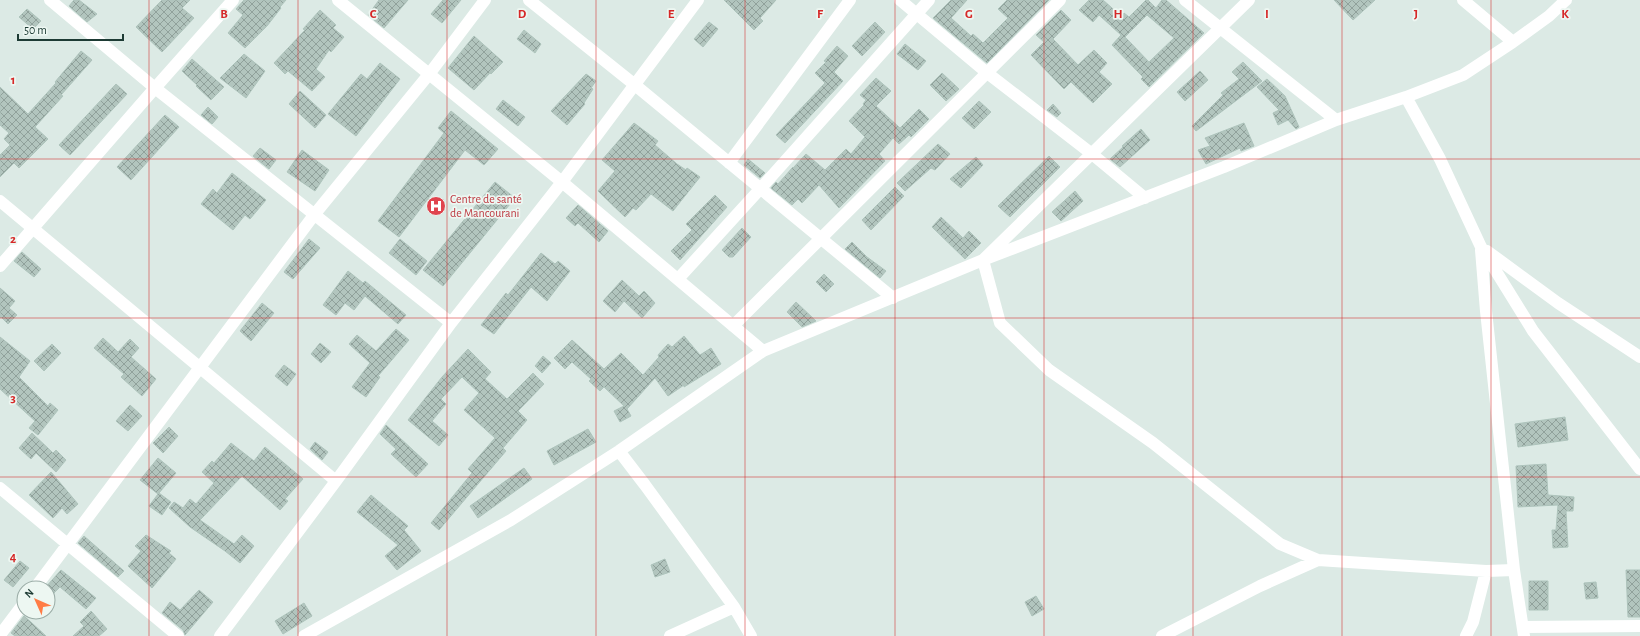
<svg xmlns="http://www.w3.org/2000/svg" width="1640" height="636" font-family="'Alegreya Sans',sans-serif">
  <defs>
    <pattern id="building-cross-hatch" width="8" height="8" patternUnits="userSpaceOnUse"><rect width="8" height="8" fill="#b2c5be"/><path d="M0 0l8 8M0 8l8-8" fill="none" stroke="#90a19b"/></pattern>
  </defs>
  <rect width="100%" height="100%" fill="#dceae5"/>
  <path fill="url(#building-cross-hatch)" stroke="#aec4bc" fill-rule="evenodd" d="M74 0H79L97 14 87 22 69 6Z
    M162 0H190L182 8 194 18 162 52 136 27Z
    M244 0H286L280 7 281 8 267 26 245 48 228 33 243 15 236 9Z
    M379 0H408L384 28 368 15Z
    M443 0H461L442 23 431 14Z
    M724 0H776L760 18 763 21 754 30Z
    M951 0H967L951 18 971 36 973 34 983 43 1008 18 998 9 1007 0H1049L987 63 933 18Z
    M1089 0H1103L1121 16 1124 13 1129 17 1146 0H1148L1156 8 1162 0H1166L1204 33 1149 87 1141 79 1143 77 1112 45 1121 35 1099 15 1093 22 1079 10ZM1147 15 1174 38 1149 62 1125 37Z
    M1334 0H1375L1353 20Z
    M27 9 41 21 33 29 19 17Z
    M320 10 336 25 333 28 344 37 331 52 329 50 316 69 325 77 312 91 288 71 285 74 274 63 305 30 303 29Z
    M1061 10 1071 20 1053 39 1078 65 1094 50 1107 63 1099 72 1112 84 1093 103 1071 82 1064 89 1031 55 1044 42 1036 35Z
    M709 22 718 29 703 47 694 39Z
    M875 22 885 32 862 56 852 46Z
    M524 30 541 44 535 53 517 39Z
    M474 36 503 62 491 74 490 73 474 90 448 68Z
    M905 44 926 61 918 70 897 54Z
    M837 46 848 56 834 72 843 81 785 143 776 135 825 83 815 73 826 62 824 61Z
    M81 51 92 60 61 95 63 96 35 127 48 139 19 168 14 163 0 177V155L10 145 4 139 9 133 0 125V87L28 114 56 83 55 82Z
    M244 54 265 71 246 98 220 78Z
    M192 59 224 87 211 100 196 86 197 85 182 71Z
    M1243 62 1262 81 1196 131 1192 126 1223 95 1221 93 1239 79 1232 72Z
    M380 63 400 79 356 136 328 114 361 74 367 79Z
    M1200 71 1208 80 1185 101 1177 92Z
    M942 73 959 89 946 101 930 85Z
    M586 74 596 81 591 88 593 89 584 103 585 104 567 125 551 111Z
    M876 78 891 91 876 106 900 128 919 109 929 119 911 137 909 135 899 144 893 138 879 154 885 161 839 208 819 185 802 203 798 199 792 205 771 188 776 182 778 184 793 167V168L806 154 825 170 846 149 851 154 865 137 849 121 864 105 863 104 866 100 860 95Z
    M1267 79 1285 96 1299 127 1296 129 1288 120 1278 125 1273 113 1279 110 1257 87Z
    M116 84 127 94 70 155 59 145Z
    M300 91 326 115 315 128 289 104Z
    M503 100 525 117 518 126 496 109Z
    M979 101 991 112 974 129 962 118Z
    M1053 104 1061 113 1057 117 1047 110Z
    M208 107 218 117 212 124 201 115Z
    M451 111 498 149 484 165 465 150 399 237 378 221 444 133 438 128Z
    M165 115 179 127 131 180 117 167Z
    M634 123 658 141 655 145 677 164 686 170 687 168 700 177 673 211 651 194 636 210 633 208 625 217 598 191 615 171 602 160Z
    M1244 123 1254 146 1241 151 1240 148 1206 164 1198 150 1210 146 1205 138Z
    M1141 129 1150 140 1120 167 1110 159 1123 147 1122 146Z
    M938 144 950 154 935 170 931 168 905 191 897 183Z
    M260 148 276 160 269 169 253 156Z
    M302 150 329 170 315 191 287 172Z
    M1049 156 1060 167 1010 217 998 206Z
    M976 157 983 165 961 188 950 179Z
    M748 159 765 173 760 178 744 165Z
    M232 173 266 200 250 219 245 215 233 230 201 204 213 189 217 193Z
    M495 182 515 198 443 286 423 270Z
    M895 187 904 196 871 230 862 220Z
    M1075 191 1083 201 1061 221 1052 212Z
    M715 195 727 207 680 260 671 251 692 230 686 224Z
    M578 205 608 231 599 242 578 223 575 226 566 218Z
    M941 217 963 238 969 231 981 243 965 259 932 227Z
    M742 228 751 237 733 257H729L722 250Z
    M309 239 320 248 293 279 284 272Z
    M400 239 427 261 416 275 389 253Z
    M852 242 867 257 886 271 880 278 845 249Z
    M22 252 41 269 34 277 14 261Z
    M541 253 555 264 558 261 570 271 547 301 531 287 494 334 481 325 506 293 508 295Z
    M348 271 363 283 365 281 406 315 398 324 365 296 354 310 345 303 336 315 323 305Z
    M824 274 834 284 826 292 816 282Z
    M622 280 639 296 644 291 655 303 642 318 624 301 615 312 603 301Z
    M0 288 15 301 9 308 17 315 8 324 1 317 0 318Z
    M796 302 816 321 802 327 787 312Z
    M262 303 274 313 251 341 240 331Z
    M396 329 409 340 378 376 380 377 366 397 352 387 370 363 349 344 357 335 376 351Z
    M684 336 700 355 711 348 721 364 684 387V385L668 396 655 378 627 409 631 416 620 422 614 411 624 406 604 387 600 391 589 381 591 379 572 362 565 369 554 358 572 340 604 369 621 353 643 375 659 357 658 355 668 344 672 347Z
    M0 337 30 361 19 377 48 406 50 403 58 410 38 435 29 428 35 421 0 389Z
    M103 338 118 352 130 339 139 348 131 357 156 379 142 396 121 377 124 374 94 348Z
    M320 343 331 352 321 363 311 354Z
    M52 344 61 353 44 371 34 361Z
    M468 349 491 372 485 379 507 399 533 373 544 384 518 411 527 420 503 448 506 451 439 530 431 523 472 473 468 469 495 438 464 410 479 393 462 377 441 399 446 404 432 421 448 435 439 446 408 420 442 377Z
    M543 356 551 363 542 373 535 366Z
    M284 365 296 374 287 386 275 376Z
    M130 405 142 416 128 431 116 421Z
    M1565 417 1568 440 1518 447 1515 424Z
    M386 425 428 464 416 477 391 454 396 449 380 434Z
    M169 427 178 436 163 453 153 443Z
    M588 429 596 442 554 465 547 451Z
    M32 433 53 453 56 450 66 460 56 472 36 453 31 459 19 448Z
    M315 442 328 452 322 460 310 449Z
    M231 443 254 461 265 447 303 479 285 499 288 501 280 510 242 476 200 520 234 544 242 535 254 546 240 563 225 551 190 527 169 508 174 502 183 508 190 499 196 504 214 483 202 472 212 461 214 463Z
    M158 458 176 473 159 493 171 502 162 515 149 506 158 494 140 480Z
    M1546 464 1548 495 1574 497 1573 511H1566L1568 547 1553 548 1552 530H1556L1558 505 1518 507 1516 466Z
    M524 468 532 479 478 518 470 506Z
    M51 472 78 504 67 514 62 508 53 518 29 495Z
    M371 495 408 526 404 530 421 551 397 570 385 556 398 545 357 512Z
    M146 535 171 551 169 553 176 559 152 588 128 566 141 551 135 546Z
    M84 536 124 571 118 577 78 543Z
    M665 559 670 572 655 577 651 565Z
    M20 561 29 568 13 587 4 580Z
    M61 570 96 598 86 609 60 587 52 595 48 591V588H45Z
    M1626 570H1640V617H1628Z
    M1529 581H1548V610H1529Z
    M1596 582 1598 598 1586 599 1584 583Z
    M199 590 213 602 185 635 183 630 162 613 170 602 180 610Z
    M1036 596 1044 609 1032 616 1025 602Z
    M304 603 312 616 283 634 275 621Z
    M91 611 107 629 99 636H73L84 626 80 622Z
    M24 616 32 623 46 636H15L11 633Z"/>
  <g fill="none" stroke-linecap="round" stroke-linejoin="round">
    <path stroke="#fff" stroke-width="12" d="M50 0 155 88 451 323
      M338 0 562 182 763 351
      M529 0 635 85 893 298
      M900 0 986 72 1092 154 1145 198
      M1185 0 1336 120
      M1249 0 983 260 1000 323 1049 370 1153 443 1280 544 1318 560 1486 571 1514 570
      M1463 0 1513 42
      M1406 97 1440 159 1481 247 1533 331 1640 469
      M729 163 850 0
      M0 201 336 481
      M1481 250 1486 311 1514 570 1524 636
      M1487 251 1558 303 1640 357
      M0 266 155 88 233 0
      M678 279 761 188 929 0
      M733 326 1060 0
      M619 451 645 485 734 607 751 636
      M0 488 178 636
      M35 588 314 215 430 73 485 0
      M1523 627 1640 626
      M0 635 24 603
      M220 636 336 481 451 323 562 182 698 0
      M304 636 511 520 619 451 763 351 983 260 1224 167 1336 120 1406 97 1463 75 1513 42 1549 16 1566 0
      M670 636 734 607
      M1162 636 1260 586 1318 560
      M1466 636 1473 622 1486 571"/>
  </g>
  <path fill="none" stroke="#d62828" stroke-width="1" stroke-opacity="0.55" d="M149 0V636M298 0V636M447 0V636M596 0V636M745 0V636M895 0V636M1044 0V636M1193 0V636M1342 0V636M1491 0V636M0 159H1640M0 318H1640M0 477H1640"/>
  <defs>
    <g id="hospital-disc" transform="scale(1)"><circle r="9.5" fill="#e0444e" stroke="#edf7f2"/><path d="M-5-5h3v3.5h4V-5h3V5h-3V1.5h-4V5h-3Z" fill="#fff"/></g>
  </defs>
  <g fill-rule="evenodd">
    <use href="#hospital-disc" x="436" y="206"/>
  </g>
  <g text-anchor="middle" stroke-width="3.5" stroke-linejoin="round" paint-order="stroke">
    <g font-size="12" fill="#be3a42" stroke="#edf7f2" text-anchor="start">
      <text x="450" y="203">Centre de santé<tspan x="450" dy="14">de Mancourani</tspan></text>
    </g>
  </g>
  <g font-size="13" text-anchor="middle" font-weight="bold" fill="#d62828" stroke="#edf7f2" stroke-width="3.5" stroke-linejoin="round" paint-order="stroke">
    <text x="224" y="18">B</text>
    <text x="373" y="18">C</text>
    <text x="522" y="18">D</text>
    <text x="671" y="18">E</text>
    <text x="820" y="18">F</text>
    <text x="969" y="18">G</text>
    <text x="1118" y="18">H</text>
    <text x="1267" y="18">I</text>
    <text x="1416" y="18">J</text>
    <text x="1565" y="18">K</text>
    <text x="13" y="84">1</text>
    <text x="13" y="243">2</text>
    <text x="13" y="402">3</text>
    <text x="13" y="561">4</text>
  </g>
  <g transform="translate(36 600) rotate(315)"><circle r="19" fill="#edf7f2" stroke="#9aaca6"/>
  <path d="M0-3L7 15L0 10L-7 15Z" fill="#ff7c46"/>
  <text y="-6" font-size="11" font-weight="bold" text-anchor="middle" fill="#1d3b34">N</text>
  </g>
  <path d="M18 34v6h105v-6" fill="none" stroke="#1d3b34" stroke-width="2"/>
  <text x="24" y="34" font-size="12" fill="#1d3b34" stroke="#edf7f2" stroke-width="3" paint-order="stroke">50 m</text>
</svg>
